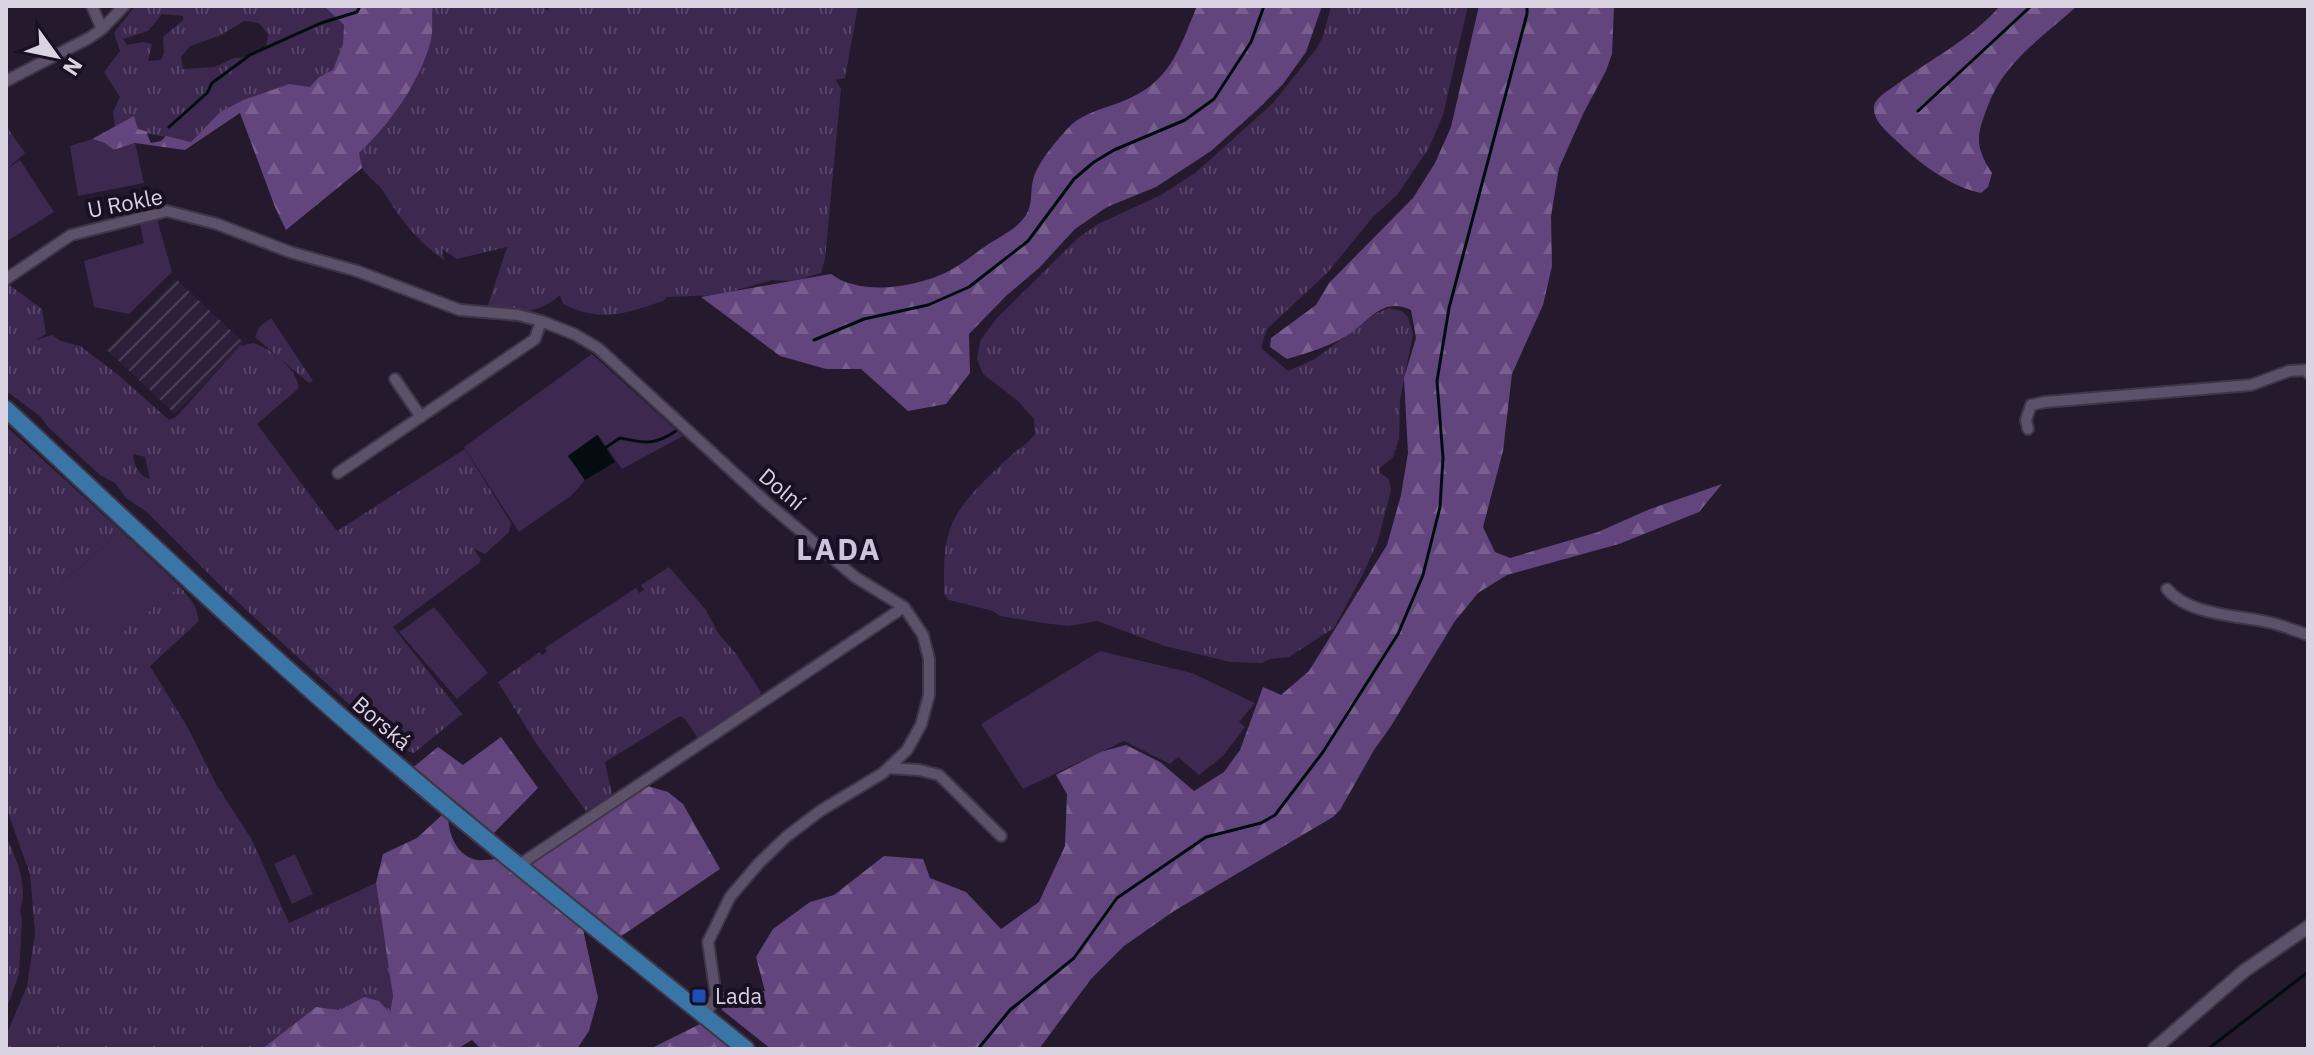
<svg xmlns="http://www.w3.org/2000/svg" width="2314" height="1055" font-family="'IBM Plex Sans',sans-serif">
  <defs>
    <pattern id="industrial-furrows" width="10" height="10" patternUnits="userSpaceOnUse" patternTransform="scale(2)"><rect width="10" height="10" fill="#2d1f39"/><path d="M-1 1l2-2M0 10L10 0M9 11l2-2" fill="none" stroke="#4b3f55"/></pattern>
    <pattern id="grass-tufts" width="24" height="20" patternUnits="userSpaceOnUse" patternTransform="scale(2)"><rect width="24" height="20" fill="#3d284f"/><path d="M3 7l-1-3M5 7V3M7 7l1-3M15 17l-1-3M17 17v-4M19 17l1-3" fill="none" stroke="#584668"/></pattern>
    <pattern id="forest-firs" width="22" height="20" patternUnits="userSpaceOnUse" patternTransform="scale(2)"><rect width="22" height="20" fill="#63457e"/><path d="M5 1l3.5 6h-7zM16 11l3.5 6h-7z" fill="#795f90"/></pattern>
  </defs>
  <rect width="100%" height="100%" fill="#24192d"/>
  <path fill="url(#industrial-furrows)" d="M176 279 244 343 175 414 107 350Z"/>
  <path fill="url(#grass-tufts)" fill-rule="evenodd" d="M135 6H324L344 25 343 44 333 71 319 77 310 88 289 84 243 100 220 112 191 142 115 127 113 112 120 97 104 72 120 51 114 33ZM162 14 183 16V20L163 37 164 53 161 60 148 61 152 44 143 42 127 45 123 39 148 31ZM244 21 259 23 268 34 266 47 248 57 234 58 215 67 183 69 181 57 190 46 219 36Z
    M433 6H542L547 11 551 6H858L845 78 836 80 841 89 825 259 821 273 795 281 772 280 719 295 667 297 663 301C623 314 603 323 563 304L560 295C537 316 516 312 487 308L507 247 457 259 442 249 444 260C417 241 402 221 385 194 377 179 357 174 359 153 390 124 418 85 430 44 434 32 431 18 433 6Z
    M1331 6H1468L1443 115 1429 148 1397 195 1372 218 1328 272 1267 329 1261 348 1288 371 1315 359 1375 314 1389 308 1402 311 1408 317 1413 334 1400 400 1399 439 1393 457 1380 468V473L1389 479 1391 490 1378 541 1362 576 1334 628 1289 657 1270 659 1262 663 1230 662 1165 646 1097 621 1069 626 1043 623 1000 616 993 611 949 600 944 594C944 575 943 550 949 532 958 503 986 479 1007 459 1017 449 1027 445 1035 434L1034 419 1018 401 983 374 977 359 980 341 996 319 1078 238 1098 224 1161 195 1195 173 1273 103 1317 48 1323 36Z
    M6 126 25 153 6 170Z
    M8 284 42 309 46 334 36 340 52 335 61 341 80 346 116 373 169 420 176 417 240 346 253 343C272 349 297 369 299 388L257 424 337 531 465 449 511 523 509 532 485 554 474 549 481 560 479 563 393 627 462 714 414 753 398 749 229 594 147 512 126 498 115 483 100 475 48 427 40 416 6 391V286ZM133 454 145 457 150 479C138 476 134 464 133 454Z
    M271 318 313 381 309 383 255 337 259 327Z
    M9 429 119 529 106 545 61 583 106 645 180 586 194 604 199 621 150 666 188 728 217 786 252 840 289 923 376 883 393 996 390 1014 364 997 340 1010 316 1007 262 1049H6V1036L27 986 35 933 30 874 6 807V433Z
    M669 567 706 610 718 633 736 654 761 692 759 698 709 731 700 741 685 719 680 716 605 762 612 795 586 811 536 743 498 682 540 652 542 655 547 652 545 648 636 588 639 593 644 590 641 585Z
    M6 837C15 854 23 875 23 894 23 905 18 908 22 919L19 974 6 1010Z"/>
  <path fill="url(#forest-firs)" d="M324 6H433C431 18 434 32 430 44 418 85 390 124 359 153L362 168 286 230 275 207 240 113 185 150 135 143 114 150 104 143 92 139 134 116 138 129 148 132 147 134 151 143 161 141 166 136 191 142 220 112 243 100 289 84 310 87 319 77 333 70 343 44 344 25Z
    M1197 6H1322L1306 52 1283 84 1257 110 1211 151 1156 187 1107 207 1075 229 1039 268 1007 295 969 334 970 373 946 404 908 411 861 369H826L780 356 701 297 831 274C860 296 914 288 947 272 961 265 974 254 987 245 1001 236 1017 229 1026 215 1033 204 1030 192 1033 180 1038 161 1058 139 1071 125 1084 113 1105 108 1121 102 1170 83 1178 52 1197 6Z
    M1479 6H1614L1612 54 1606 71 1584 112 1559 168 1551 216 1552 266 1543 305 1512 374 1503 451 1483 527 1495 552 1510 558 1598 532 1650 509 1722 484 1699 512 1619 544 1507 575 1478 593 1455 621 1391 726 1374 750 1340 810 1333 817 1174 911 1124 946 1091 979 1039 1049H771L722 1010 720 992 765 991 756 957 773 929 810 902 834 895 884 856 923 859 930 878 966 892 1001 929 1039 902 1065 846 1067 794 1056 775 1100 752 1126 745 1160 762 1194 791 1224 772 1240 750 1263 687 1281 695 1309 671 1387 545 1401 495 1408 453 1404 378 1416 338 1411 310C1381 296 1369 323 1346 336 1328 347 1307 353 1287 359L1270 347 1271 338 1316 305 1329 283 1413 198 1435 163 1451 127Z
    M2000 6H2077C2042 38 2003 62 1987 108 1976 137 1975 147 1992 173L1988 187 1981 193C1954 188 1921 165 1901 145 1891 135 1872 122 1874 106 1876 97 1889 90 1896 85 1932 58 1970 40 2000 6Z
    M501 737 538 788 491 836 410 770 438 747 463 765Z
    M644 785 668 792 683 804 720 869 620 937 531 865Z
    M442 815 448 818C449 835 457 856 477 860 482 861 491 859 497 859L583 929 598 998 589 1031 577 1049H481L472 1040 457 1049H262L316 1007 340 1010 364 997 379 1001 390 1013 393 996 376 883 383 854 417 838Z
    M702 1023 738 1049H650Z"/>
  <path fill="#3d284f" d="M92 139 104 143 114 150 135 143 144 183 78 196 70 146Z
    M20 160 54 212 6 242V170Z
    M157 219 172 272 129 314 94 307 84 261 144 243 140 224Z
    M592 354 683 436 622 469 598 435 568 456 585 480 572 495 519 532 464 447Z
    M119 529 180 586 106 646 61 583 106 545Z
    M434 607 488 673 457 699 399 632Z
    M1100 651 1192 673 1255 703 1239 722 1245 727 1223 756 1199 775 1178 757 1170 764 1124 741 1023 789 981 724Z
    M295 854 313 894 292 904 274 864Z"/>
  <path fill="#030d10" d="M597 435 615 462 585 480 568 456Z"/>
  <g fill="none" stroke-linecap="round" stroke-linejoin="round">
    <path stroke="#030d10" stroke-width="3" d="M1918 111 2031 6
      M169 127 207 93 212 83 250 55 321 23 357 12 360 6
      M814 340 864 319 928 305 969 287 1028 241 1074 179 1094 162 1114 150 1185 120 1214 99 1251 42 1264 6
      M605 448 620 438C646 443 653 446 676 431
      M978 1049 1010 1010 1074 958 1117 898 1206 837 1261 823 1275 815 1323 752 1398 634 1423 575 1440 507 1443 458 1437 381 1449 308 1527 14V6
      M2208 1049 2308 972"/>
    <g stroke="#3e3646" stroke-width="14">
      <path id="minor" d="M92 6 102 29
        M6 81 89 38 102 29 124 6
        M6 279 71 235 167 211 217 224 290 252 357 271 460 310 518 315 541 321 574 334 598 348 766 502 855 577 904 607 923 635 929 659V695L921 725 907 750 883 773 820 811 786 837 759 863 730 897 708 942 716 996 705 1016
        M395 379 421 417
        M2028 429 2026 420 2031 405 2045 402 2251 385 2289 371 2306 370 2308 373
        M338 473 535 339 541 321
        M2167 589C2189 616 2240 615 2272 623 2284 626 2296 631 2308 635
        M889 768 919 770 939 775 1001 836
        M519 865 904 607"/>
    </g>
    <g stroke="#3e3646" stroke-width="16">
      <path id="tertiary" d="M2154 1049 2244 971 2308 927"/>
    </g>
    <g stroke="#3e3646" stroke-width="20">
      <path id="primary" d="M6 409C137 531 267 655 404 771 516 866 632 957 746 1049"/>
    </g>
    <use href="#minor" stroke="#5c5168" stroke-width="10"/>
    <use href="#tertiary" stroke="#5c5168" stroke-width="12"/>
    <use href="#primary" stroke="#3975a6" stroke-width="16"/>
  </g>
  <rect fill="#1a4fb4" stroke="#1a1023" stroke-width="3" x="691" y="988" width="16" height="16" rx="4"/>
  <g text-anchor="middle" stroke-width="8" stroke-linejoin="round" paint-order="stroke">
    <g font-size="22" fill="#dad3e1" stroke="#1a1023">
      <text transform="translate(125 203) rotate(-11)" y="8">U Rokle</text>
      <text transform="translate(782 489) rotate(40)" y="8">Dolní</text>
      <text transform="translate(382 723) rotate(41)" y="8">Borská</text>
    </g>
    <g font-size="22" fill="#dad3e1" stroke="#1a1023" text-anchor="start">
      <text x="715" y="1004">Lada</text>
    </g>
    <g font-size="30" font-weight="bold" letter-spacing="2" fill="#cfc2dd" stroke="#1a1023">
      <text x="839" y="560">LADA</text>
    </g>
  </g>
  <rect width="2314" height="1055" fill="none" stroke="#dad3e1" stroke-width="16"/>
  <g transform="translate(56 56) rotate(123)" stroke="#1a1023" stroke-width="6" paint-order="stroke">
  <path d="M0-6L14 30L0 20L-14 30Z" fill="#dad3e1"/>
  <text y="-12" font-size="22" font-weight="bold" text-anchor="middle" fill="#dad3e1">N</text>
  </g>
</svg>
